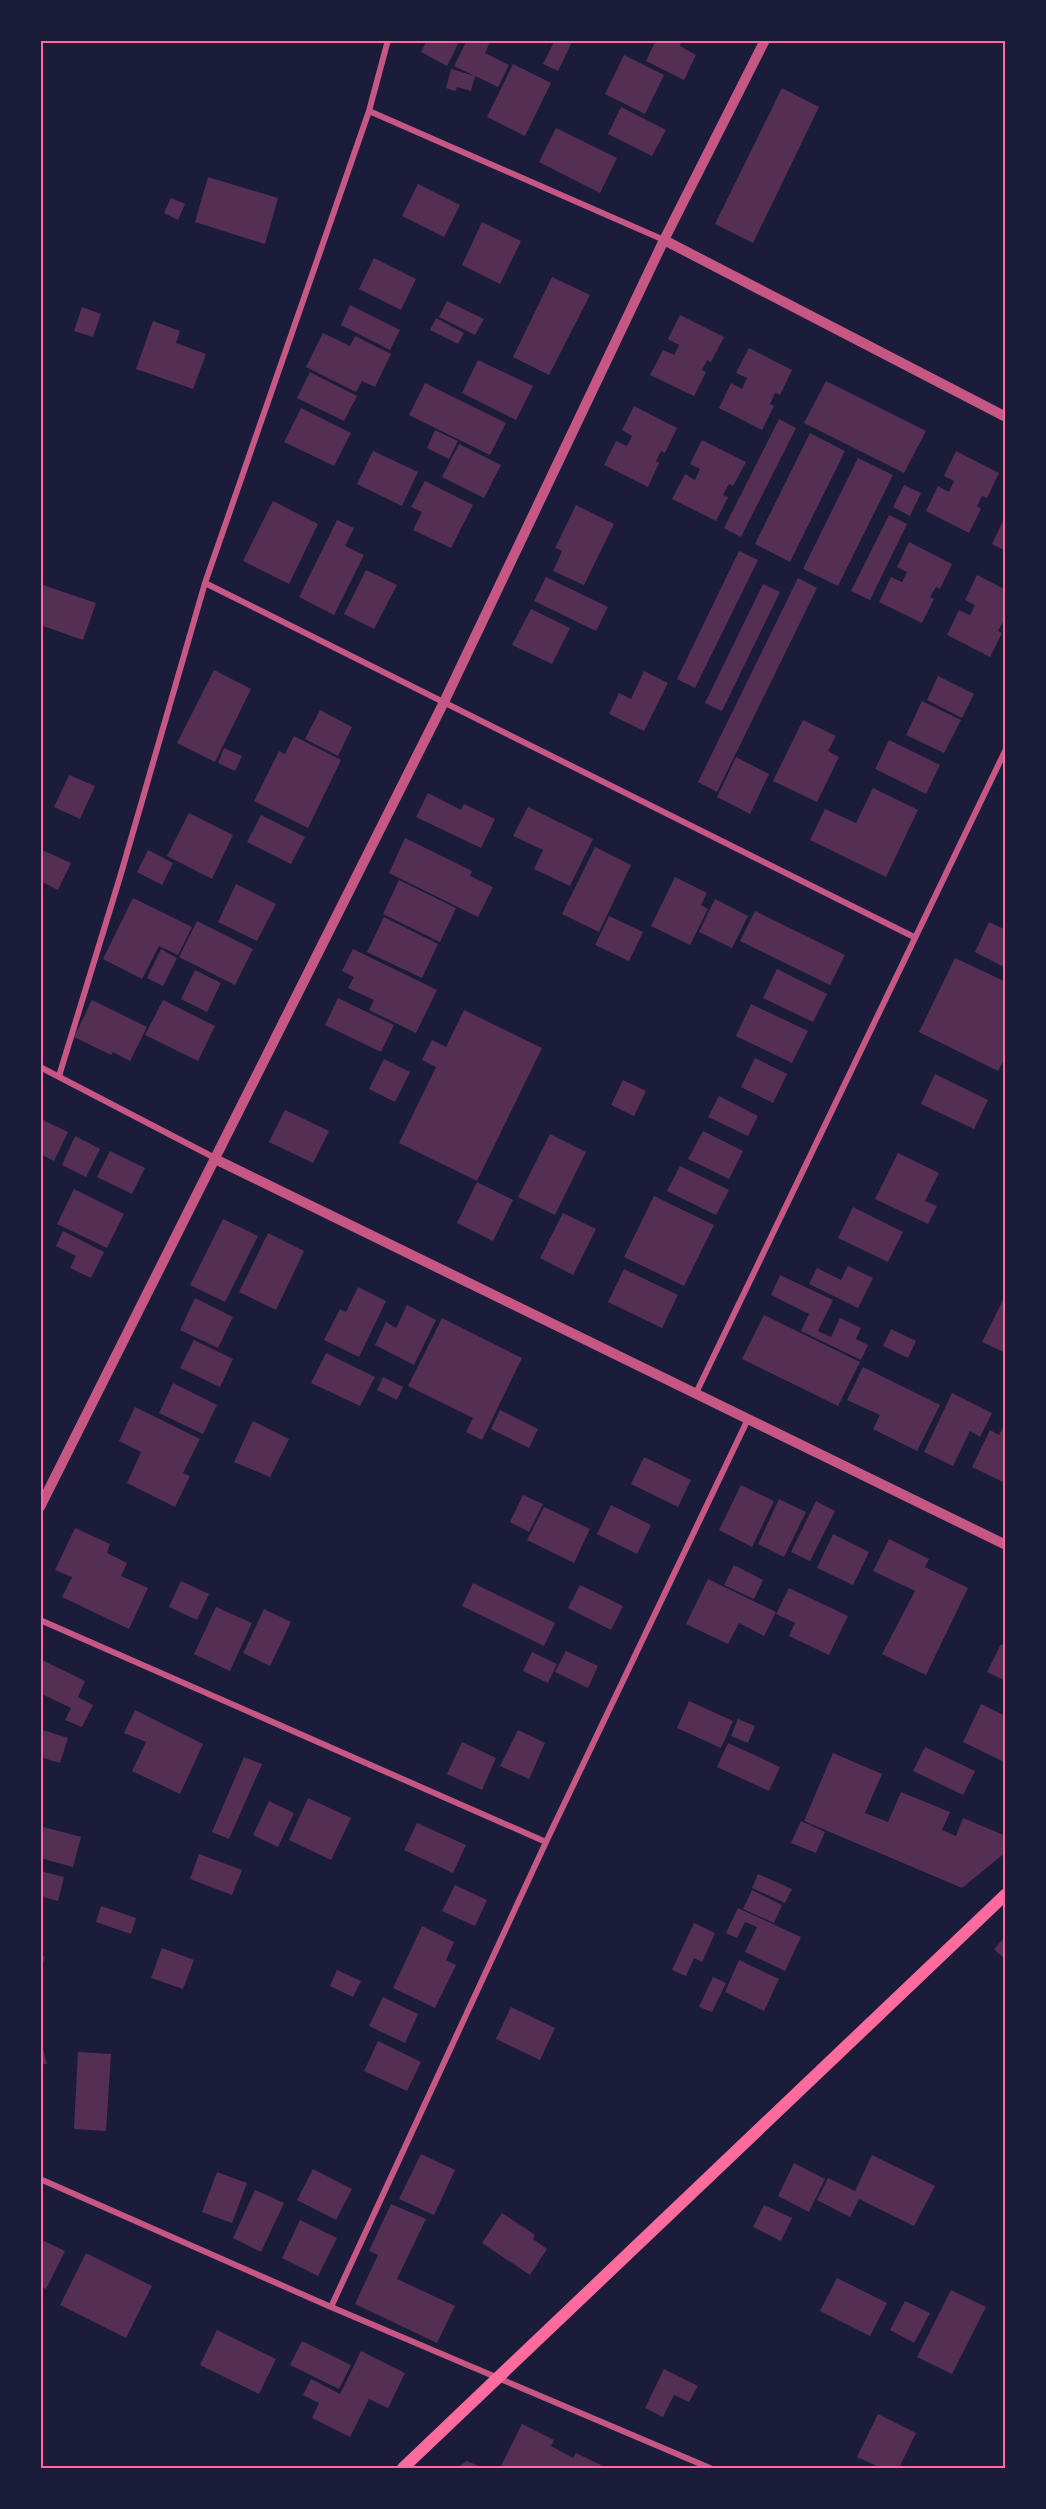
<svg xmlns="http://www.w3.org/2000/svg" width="1046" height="2509" font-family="'PT Serif',serif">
  <rect width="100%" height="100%" fill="#1b1b3a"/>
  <path fill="#542f53" d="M427 40H460L447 66 421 52Z
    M467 40H491L485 53 509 65 498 87 454 66Z
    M555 40H573L558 71 543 64Z
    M656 40H682L680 46 696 55 684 80 646 61Z
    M624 55 664 75 645 114 605 94Z
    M513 64 551 83 525 136 487 117Z
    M451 69 475 76 471 91 457 87 455 91 446 88Z
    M782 88 819 107 753 243 715 224Z
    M621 107 666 130 652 156 608 134Z
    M556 128 617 158 600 193 539 162Z
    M208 177 278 198 265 244 195 222Z
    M418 184 460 205 444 237 402 216Z
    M171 198 185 204 178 220 164 213Z
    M482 222 521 241 500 284 462 265Z
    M374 258 416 279 401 310 359 289Z
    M552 277 590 295 549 375 513 357Z
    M447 301 484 319 475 335 439 317Z
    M350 305 400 330 390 350 341 325Z
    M82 307 101 314 93 337 74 331Z
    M680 315 724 337 711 362 707 360 702 370 706 372 694 396 650 375 663 350 674 355 679 345 668 339Z
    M436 318 464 333 458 344 430 330Z
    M153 321 180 331 176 343 206 354 193 389 136 369Z
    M323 333 350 346 355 336 391 354 375 387 362 381 356 392 306 367Z
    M749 348 792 370 780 395 775 393 770 404 774 406 762 430 719 408 731 383 742 389 747 378 736 373Z
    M478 360 533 386 516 420 462 393Z
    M310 372 357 396 344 421 297 398Z
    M826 381 926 431 904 473 804 423Z
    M425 383 506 423 490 455 409 415Z
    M634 406 677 428 665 453 661 451 656 461 659 463 648 487 604 465 616 441 627 446 632 436 622 430Z
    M301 408 351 433 334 466 284 442Z
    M779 419 796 428 741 537 724 528Z
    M435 430 458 441 449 459 427 448Z
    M810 433 845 451 790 562 755 544Z
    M702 440 746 462 733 486 729 484 723 495 728 497 716 521 672 499 685 474 695 480 700 469 690 464Z
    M459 444 501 465 484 498 442 477Z
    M373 451 418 472 402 506 357 484Z
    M956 451 999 473 987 498 982 496 977 506 981 509 969 533 926 511 938 486 949 492 954 481 944 476Z
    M858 458 893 475 838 586 803 569Z
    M425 481 473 505 451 548 413 530 422 512 411 507Z
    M904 485 921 493 910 516 893 507Z
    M273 501 318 524 289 584 243 561Z
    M576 505 614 524 584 585 553 571 562 551 555 548Z
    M889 515 907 524 870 600 851 591Z
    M1004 519 1006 520V551L992 544Z
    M337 520 354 528 345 546 364 555 334 615 299 597Z
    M909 542 952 564 940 589 936 587 930 597 934 599 922 623 879 602 891 577 902 582 907 572 897 567Z
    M739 551 758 560 695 688 677 679Z
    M366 570 397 585 374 629 344 614Z
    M977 575 1006 590V621L1004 620 998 631 1002 633 990 657 947 635 959 610 970 615 975 605 965 600Z
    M546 577 608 607 596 631 534 601Z
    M798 578 817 588 717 792 698 782Z
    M40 584 96 603 83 640 40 625Z
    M763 584 780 592 722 711 705 703Z
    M531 609 570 628 552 664 512 645Z
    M214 670 251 689 215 762 177 743Z
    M644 671 668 683 644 731 609 714 619 693 631 699Z
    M938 676 974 694 962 718 927 700Z
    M922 701 961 720 944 753 906 735Z
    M320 710 352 727 338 756 305 739Z
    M803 720 836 736 828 751 839 757 817 802 773 781Z
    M294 736 341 760 308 828 254 801 279 751 285 754Z
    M889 740 940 765 926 794 875 769Z
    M224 748 242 756 235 771 218 763Z
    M736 757 769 774 750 814 717 797Z
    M69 775 95 786 80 819 54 807Z
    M873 788 918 810 886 877 810 840 825 809 856 823Z
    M428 793 461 810 464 804 495 819 481 848 416 817Z
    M528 807 593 839 570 886 534 869 543 850 513 836Z
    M189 813 233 835 212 879 167 856Z
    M261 815 305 837 291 864 247 842Z
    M405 838 472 871 470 876 493 887 478 917 389 873Z
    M595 847 631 865 599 932 562 914Z
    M40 849 71 863 58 890 40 881Z
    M148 850 173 863 162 885 137 872Z
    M675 877 707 893 701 905 708 909 690 945 651 926Z
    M399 880 456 908 440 942 383 914Z
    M236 884 276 904 257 941 218 922Z
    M133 898 192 927 178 955 159 946 142 979 103 959Z
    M715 899 748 916 732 948 699 932Z
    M755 911 845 955 830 985 740 941Z
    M609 916 643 932 629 961 595 945Z
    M384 917 438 944 422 978 367 952Z
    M197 921 253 949 235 985 179 957Z
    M989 922 1006 930V968L975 952Z
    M161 949 177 958 163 986 147 978Z
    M353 949 437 990 416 1033 369 1010 374 1000 348 988 354 977 342 971Z
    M955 958 1006 982V1056L998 1071 919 1032Z
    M777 969 827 994 813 1022 763 998Z
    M195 970 221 983 207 1012 181 999Z
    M338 998 394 1025 381 1052 325 1025Z
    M92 1000 147 1027 130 1061 113 1052 111 1055 74 1037Z
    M163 1000 215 1026 198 1061 145 1035Z
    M751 1004 808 1031 792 1063 736 1036Z
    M464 1010 542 1048 477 1181 399 1143 436 1067 422 1060 432 1040 446 1047Z
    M755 1058 787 1074 773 1103 741 1087Z
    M384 1059 410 1072 395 1102 369 1089Z
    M935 1074 988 1100 974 1129 921 1104Z
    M623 1080 646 1091 634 1116 611 1105Z
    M719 1096 758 1116 748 1136 708 1117Z
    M285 1110 329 1131 313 1163 269 1142Z
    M41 1119 68 1132 54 1161 40 1154Z
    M703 1131 743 1151 729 1179 688 1159Z
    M550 1134 586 1152 555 1215 518 1197Z
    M75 1136 100 1149 86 1177 62 1165Z
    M110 1151 145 1168 132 1194 97 1177Z
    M898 1153 939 1173 925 1201 937 1206 928 1224 875 1199Z
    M680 1166 729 1190 716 1215 667 1191Z
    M477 1182 513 1200 493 1241 457 1223Z
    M74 1189 124 1214 107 1248 57 1224Z
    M654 1196 714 1225 684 1286 624 1257Z
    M853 1207 903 1232 888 1262 838 1238Z
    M563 1213 596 1229 573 1275 540 1258Z
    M223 1219 258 1236 225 1302 190 1285Z
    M63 1231 104 1252 91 1278 70 1268 76 1256 56 1246Z
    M268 1233 304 1251 276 1310 239 1292Z
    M848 1266 873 1278 858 1308 809 1284 817 1268 841 1280Z
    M624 1269 678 1295 662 1328 608 1302Z
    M780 1275 833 1300 818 1331 831 1337 840 1318 861 1328 856 1339 868 1345 861 1360 801 1331 809 1314 771 1295Z
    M358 1287 386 1301 359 1357 324 1340 340 1309 346 1312Z
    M1006 1294V1353L982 1342Z
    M195 1298 233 1317 218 1348 180 1330Z
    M407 1305 436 1320 414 1365 375 1345 386 1322 396 1328Z
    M764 1315 860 1362 838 1406 742 1359Z
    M442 1318 522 1358 482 1440 466 1432 473 1418 408 1386Z
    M891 1329 916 1341 908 1358 883 1346Z
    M194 1340 233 1359 220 1387 180 1368Z
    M326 1353 375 1377 360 1406 311 1383Z
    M863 1367 940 1405 917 1451 873 1429 880 1415 847 1400Z
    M383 1377 403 1387 397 1400 377 1390Z
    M173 1383 217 1405 203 1434 159 1413Z
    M952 1393 992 1413 980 1437 970 1431 953 1466 924 1452Z
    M135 1407 200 1439 183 1473 190 1476 175 1507 127 1483 141 1452 119 1441Z
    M500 1410 538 1429 529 1448 491 1429Z
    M253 1421 289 1439 270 1477 234 1462Z
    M1006 1422V1477L1003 1482 972 1467 990 1430 999 1435Z
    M644 1457 691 1480 678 1507 631 1484Z
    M741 1485 774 1501 752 1547 719 1530Z
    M523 1495 543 1504 529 1532 510 1522Z
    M779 1499 806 1512 784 1557 758 1544Z
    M816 1501 835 1511 810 1561 791 1552Z
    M611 1505 651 1525 637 1554 597 1534Z
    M544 1507 590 1529 574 1563 527 1540Z
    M75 1528 110 1544 107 1553 127 1563 121 1576 148 1588 129 1629 62 1597 72 1577 55 1570Z
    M833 1534 869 1552 853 1585 817 1568Z
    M889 1539 929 1559 925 1567 968 1588 926 1675 882 1654 915 1591 873 1571Z
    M734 1565 763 1580 754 1599 724 1585Z
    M708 1579 776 1612 764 1636 739 1623 728 1644 686 1624Z
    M181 1581 209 1594 197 1620 169 1607Z
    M473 1583 555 1623 544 1646 462 1606Z
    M580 1585 623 1606 611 1630 568 1608Z
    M789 1588 848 1616 829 1655 789 1636 795 1623 776 1614Z
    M216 1607 252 1623 230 1671 194 1654Z
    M264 1609 291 1622 270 1666 243 1653Z
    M1001 1644 1006 1647V1681L987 1672Z
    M566 1651 598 1666 588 1688 555 1672Z
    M532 1652 557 1664 548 1683 523 1671Z
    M40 1659 85 1681 78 1697 93 1705 82 1727 65 1720 71 1708 40 1693Z
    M689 1701 733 1721 721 1748 677 1728Z
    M981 1704 1006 1716V1758L1004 1762 963 1742Z
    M135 1710 203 1744 180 1794 132 1771 146 1742 124 1733Z
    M738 1719 755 1726 748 1743 731 1736Z
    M40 1729 68 1738 60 1763 40 1757Z
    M518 1730 545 1743 529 1779 500 1766Z
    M462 1742 496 1758 482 1790 447 1774Z
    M728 1743 780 1767 769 1791 717 1767Z
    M925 1747 975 1771 963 1795 913 1771Z
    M833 1753 882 1774 865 1813 888 1822 901 1792 950 1812 942 1830 956 1836 963 1818 1006 1836V1852L962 1888 804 1821Z
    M244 1757 262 1764 229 1839 212 1832Z
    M308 1798 351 1818 331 1860 289 1840Z
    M269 1801 294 1813 278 1847 253 1835Z
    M801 1821 825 1832 816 1853 791 1843Z
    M417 1823 466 1845 453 1873 404 1850Z
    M40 1826 81 1837 73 1867 40 1858Z
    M199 1854 242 1870 232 1895 190 1879Z
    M40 1871 64 1877 58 1901 40 1896Z
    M758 1874 792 1889 785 1903 752 1888Z
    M455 1885 487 1900 475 1926 442 1911Z
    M752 1890 782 1905 774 1923 743 1909Z
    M101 1906 136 1918 131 1934 96 1922Z
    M738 1908 801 1937 785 1971 745 1952 757 1927 745 1922 737 1938 726 1933Z
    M694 1923 715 1933 702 1962 694 1958 686 1976 672 1970Z
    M422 1926 454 1942 446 1960 456 1965 435 2008 393 1988Z
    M1006 1936V1960L994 1949Z
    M162 1948 194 1960 183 1989 151 1978Z
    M40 1955 45 1957 41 1970H40Z
    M739 1960 779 1979 764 2011 725 1992Z
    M337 1970 361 1981 353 1997 330 1986Z
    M713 1977 726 1983 712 2012 699 2007Z
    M383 1997 418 2014 405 2043 369 2026Z
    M511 2007 555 2028 540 2060 496 2039Z
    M41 2040 47 2064 40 2065V2041Z
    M378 2041 421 2062 407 2091 364 2071Z
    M78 2052 111 2054 106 2131 74 2129Z
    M421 2154 455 2170 434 2215 399 2199Z
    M872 2155 935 2186 914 2226 859 2199 850 2217 817 2200 828 2178 855 2191Z
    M794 2163 825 2179 809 2212 778 2196Z
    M313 2169 352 2189 336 2220 297 2200Z
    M217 2172 247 2183 232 2223 202 2212Z
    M255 2190 284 2203 261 2252 233 2238Z
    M391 2204 426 2219 397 2279 455 2306 437 2343 355 2304 378 2255 369 2251Z
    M764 2205 792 2218 781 2241 753 2227Z
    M502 2213 535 2235 533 2239 547 2249 530 2275 482 2243Z
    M300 2220 337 2238 318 2276 282 2258Z
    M40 2239 65 2251 46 2289 40 2286Z
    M86 2253 152 2286 126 2338 60 2305Z
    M837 2278 887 2303 870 2336 820 2311Z
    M951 2290 986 2307 952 2374 917 2357Z
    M905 2301 930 2313 914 2343 890 2330Z
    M217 2330 276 2359 259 2394 200 2365Z
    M302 2341 351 2365 339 2389 290 2365Z
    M361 2351 405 2373 388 2408 369 2399 350 2437 312 2418 319 2403 303 2395 311 2379 340 2394Z
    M664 2369 698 2386 689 2402 674 2395 663 2417 645 2408Z
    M878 2414 916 2433 899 2468H881L857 2457Z
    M522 2424 554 2440 551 2446 573 2458 576 2453 601 2465 599 2468H500Z
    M467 2461 483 2468H456Z"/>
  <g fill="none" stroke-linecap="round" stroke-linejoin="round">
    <path stroke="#c65784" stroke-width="6" d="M369 111 664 240
      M205 583 914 937
      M40 1067 215 1158
      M59 1076 120 877 205 583 369 111 388 40
      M696 1393 1006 749
      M40 1620 546 1842
      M40 2179 331 2307 710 2468
      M331 2307 546 1842 748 1419"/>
    <path stroke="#c65784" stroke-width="10" d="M664 240 1006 417
      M215 1159 1006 1545
      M40 1507 444 702 664 240 765 40"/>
    <path stroke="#ff6b9d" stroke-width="12" d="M403 2468 1006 1894"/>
  </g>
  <rect width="1046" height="2509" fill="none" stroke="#1b1b3a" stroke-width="84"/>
  <rect x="42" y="42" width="962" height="2425" fill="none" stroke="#ff6b9d" stroke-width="2"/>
</svg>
